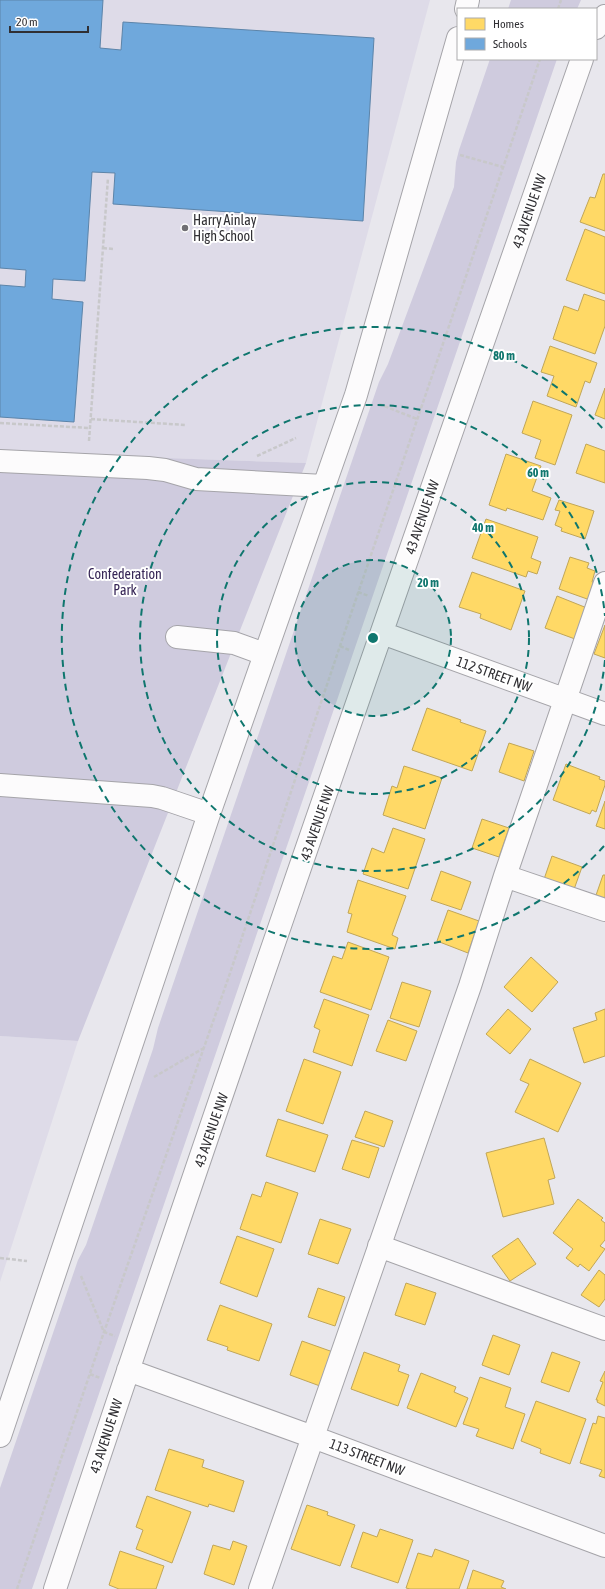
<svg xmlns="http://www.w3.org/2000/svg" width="605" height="1589" font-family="'Asap Condensed',sans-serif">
  <rect width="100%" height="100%" fill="#e8e7ed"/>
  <path fill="#dedbe8" d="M0 0H430L306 463 0 452Z
    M0 1036 78 1041 0 1282Z"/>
  <path fill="#cfcbde" d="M511 0H581L577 9H508Z
    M490 59H557L32 1589H0V1488L78 1260 86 1245 153 1049 158 1028 379 382 388 364 454 187 456 162 459 150Z
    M0 452 306 463 78 1041 0 1036Z"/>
  <path fill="#ffd966" stroke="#c1a657" d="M603 174H605V231L580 222 590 197 595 198Z
    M585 229 605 237V294L566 280Z
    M584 294 605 301V326L595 354 553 339 564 306 578 311Z
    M550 346 597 363 590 383 585 381 576 407 547 396 554 376 541 372Z
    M605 388V419L595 415Z
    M533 401 572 415 555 465 535 458 541 440 522 433Z
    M586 444 605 451V483L576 473Z
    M506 454 541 466 532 491 551 498 543 520 507 508 506 511 489 505Z
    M559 500 594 511 585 539 561 531 562 528 555 525 560 511 555 510Z
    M486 519 538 537 531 558 541 562 537 574 528 571 526 577 472 558Z
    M570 557 589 563 587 568 595 571 592 582 595 583 590 600 559 589Z
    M472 572 525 591 511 630 480 618 481 614 459 607Z
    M557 596 587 608 575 639 545 628Z
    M605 625V658L594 654Z
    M427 708 461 720 460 722 486 731 472 771 412 750Z
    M509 743 534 751 524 781 499 772Z
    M566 764 600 777 599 779 605 781V785L596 812 592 810 590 814 553 800Z
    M404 766 442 778 425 829 383 815 392 786 397 788Z
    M605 801V829L596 826Z
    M482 819 509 828 499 857 472 848Z
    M393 828 425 839 408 889 363 874 372 848 384 853Z
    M552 856 582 867 572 895 542 885Z
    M441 871 471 882 461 910 431 900Z
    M603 875H605V905L594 901Z
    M358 880 406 896 392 935 398 938 395 949 347 932 352 914 348 913Z
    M448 910 479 921 468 953 437 941Z
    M348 942 389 957 371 1010 320 992 333 956 342 959Z
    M531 957 558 982 532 1012 504 987Z
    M402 982 431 991 419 1027 390 1018Z
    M324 999 369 1015 352 1066 313 1052 320 1030 314 1027Z
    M508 1009 531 1029 510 1054 486 1034Z
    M605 1009V1056L584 1063 573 1028 597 1020 595 1013Z
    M388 1020 417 1031 406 1061 376 1051Z
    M304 1059 341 1072 323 1124 286 1111Z
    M530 1059 581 1083 558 1132 515 1112 529 1084 520 1080Z
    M365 1111 393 1121 384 1147 355 1137Z
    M278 1119 328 1135 315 1172 266 1156Z
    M544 1138 555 1178 548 1180 554 1204 503 1217 486 1153Z
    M352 1140 379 1148 369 1178 342 1169Z
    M266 1182 298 1193 281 1243 240 1229 252 1194 261 1197Z
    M578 1199 603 1218 601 1220 605 1223V1240L600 1246 605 1249 589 1271 580 1264 578 1267 566 1258 573 1249 553 1233Z
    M320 1219 351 1229 338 1264 308 1254Z
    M237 1236 274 1249 257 1297 220 1283Z
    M518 1238 536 1264 510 1281 492 1256Z
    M599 1270 605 1275V1299L599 1307 581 1295Z
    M406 1283 436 1293 425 1325 395 1315Z
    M318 1288 345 1297 335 1326 308 1317Z
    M220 1305 272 1324 259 1361 227 1350 228 1347 207 1340Z
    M493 1335 520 1345 509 1375 482 1365Z
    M302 1341 333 1352 320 1386 290 1375Z
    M364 1352 400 1365 398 1371 409 1375 398 1406 351 1389Z
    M552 1352 580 1362 569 1392 541 1382Z
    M605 1371V1406L597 1402 598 1400H596L603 1382 600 1381Z
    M421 1373 456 1387 454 1392 468 1398 456 1427 407 1408Z
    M480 1377 511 1388 505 1407 525 1414 513 1449 476 1436 479 1429 463 1424Z
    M536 1401 586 1419 570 1464 540 1453 541 1449 521 1441Z
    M598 1416 605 1418V1478L599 1476 602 1470 580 1463 593 1423 596 1424Z
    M169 1449 204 1460 202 1467 244 1481 234 1512 209 1504 208 1507 155 1490Z
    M147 1496 191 1512 172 1563 136 1549 143 1530 136 1527Z
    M307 1505 328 1512 327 1515 355 1525 340 1566 291 1549Z
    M380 1529 413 1540 398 1583 351 1567 363 1532 377 1537Z
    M233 1541 247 1546 234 1585 204 1574 213 1545 230 1550Z
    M435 1549 469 1561 459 1589H410L406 1588 418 1553 432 1557Z
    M120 1551 164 1566 156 1589H119L109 1585Z
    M473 1570 504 1581 501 1587 506 1589H467Z"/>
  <path fill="#6fa8dc" stroke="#5c84a9" d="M0 0H103L100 48 121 50 123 22 374 38 363 221 113 204 115 173 92 172 85 281 53 279 52 299 83 302 74 422 0 417V285L25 287 26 270 0 268Z"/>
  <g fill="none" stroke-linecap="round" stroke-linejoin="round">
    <g stroke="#a5a4a9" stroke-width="24">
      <path id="minor" d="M466 9 468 0
        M596 28 605 16
        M0 461 148 468 165 470 196 479 324 486
        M382 633 605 714
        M177 637 234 643 264 654
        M0 785 152 796 162 798 209 814
        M505 876 605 910
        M379 1246 605 1329
        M128 1370 313 1437 605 1546
        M0 1436 209 814 356 395 458 38
        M55 1589C225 1077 404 568 582 59
        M260 1589 470 986 505 876 605 583"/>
    </g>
    <path stroke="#c8c8ca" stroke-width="2.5" stroke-dasharray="4 2" stroke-linecap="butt" d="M558 9 561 0
      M460 155 503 167
      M103 248 113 249
      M379 404 417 419
      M91 419 185 425
      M0 423 90 428
      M89 441 108 178
      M257 456 296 438
      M358 592 369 596
      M340 646 349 650
      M154 1077 204 1048
      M0 1258 27 1261
      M81 1276 104 1332 115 1336
      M90 1374 100 1378
      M17 1589 104 1332 228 979 340 646 540 59"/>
    <use href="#minor" stroke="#fcfbfc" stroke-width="22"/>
  </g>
  <circle cx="373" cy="638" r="78" fill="#0f766e" fill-opacity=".12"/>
  <g fill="none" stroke="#0f766e" stroke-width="2" stroke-dasharray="7 5">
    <circle cx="373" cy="638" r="78"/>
    <circle cx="373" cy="638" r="156"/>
    <path d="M605 660A233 233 0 1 1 605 616"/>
    <path d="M604 846A311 311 0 1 1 604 430"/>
  </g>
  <circle fill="#706f74" stroke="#fff" stroke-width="1.5" cx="185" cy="228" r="4"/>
  <g text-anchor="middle" stroke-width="4" stroke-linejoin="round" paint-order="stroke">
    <g font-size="14" fill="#302f33" stroke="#fff">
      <text transform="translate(529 211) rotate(-71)" y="5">43 AVENUE NW</text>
      <text transform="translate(422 517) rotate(-71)" y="5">43 AVENUE NW</text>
      <text transform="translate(494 674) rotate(20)" y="5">112 STREET NW</text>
      <text transform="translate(317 823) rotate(-71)" y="5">43 AVENUE NW</text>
      <text transform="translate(211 1130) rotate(-71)" y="5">43 AVENUE NW</text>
      <text transform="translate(106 1436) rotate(-72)" y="5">43 AVENUE NW</text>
      <text transform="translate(367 1457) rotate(21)" y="5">113 STREET NW</text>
    </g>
    <g font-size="14" fill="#302f33" stroke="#fff" text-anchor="start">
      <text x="193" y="225">Harry Ainlay<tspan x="193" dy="16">High School</tspan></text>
    </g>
    <g font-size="14" fill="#362556" stroke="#fff">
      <text x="125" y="579">Confederation<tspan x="125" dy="16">Park</tspan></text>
    </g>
  </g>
  <circle cx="373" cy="638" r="6" fill="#0f766e" stroke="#fff" stroke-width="2"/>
  <g font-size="12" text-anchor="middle" font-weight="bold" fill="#0f766e" stroke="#fff" stroke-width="4" stroke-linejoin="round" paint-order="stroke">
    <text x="504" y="360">80 m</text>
    <text x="538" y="477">60 m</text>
    <text x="483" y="532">40 m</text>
    <text x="428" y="587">20 m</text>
  </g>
  <rect x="457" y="8" width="140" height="52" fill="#ffffff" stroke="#acacad"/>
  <rect x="465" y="18" width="20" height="12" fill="#ffd966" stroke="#acacad"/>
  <text x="493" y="28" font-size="12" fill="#302f33">Homes</text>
  <rect x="465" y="38" width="20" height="12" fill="#6fa8dc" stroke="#acacad"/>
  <text x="493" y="48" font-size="12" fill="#302f33">Schools</text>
  <path d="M10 26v6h78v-6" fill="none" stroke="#302f33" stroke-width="2"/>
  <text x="16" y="26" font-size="12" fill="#302f33" stroke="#ffffff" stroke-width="3" paint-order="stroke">20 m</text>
</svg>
